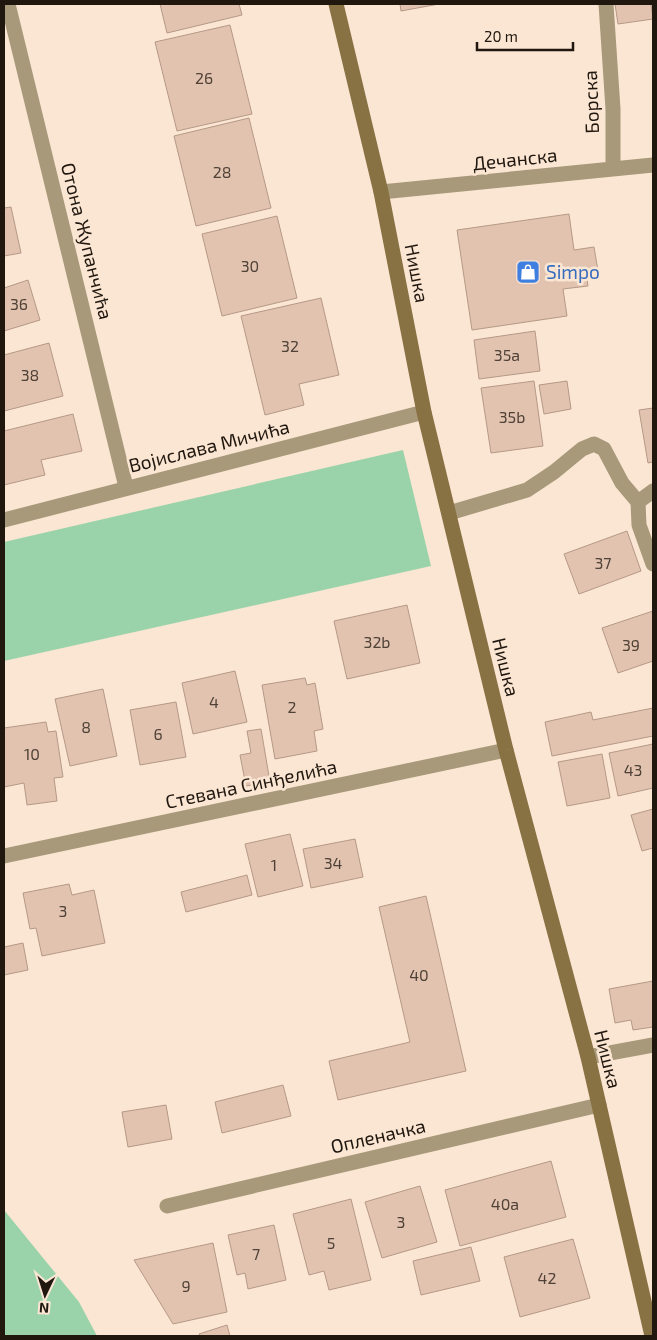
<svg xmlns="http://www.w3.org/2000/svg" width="657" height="1340" font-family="'Exo 2',sans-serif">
  <rect width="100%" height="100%" fill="#fbe6d3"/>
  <path fill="#9ad3a9" d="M403 450 431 566 4 661V542Z
    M4 1210 79 1302 97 1336H4Z"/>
  <path fill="#e1c3b0" stroke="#b59986" d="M160 4H239L242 15 167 33Z
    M400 4H439L401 11Z
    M615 4H651L653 19 618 24Z
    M230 25 252 114 177 131 155 42Z
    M249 118 271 208 196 226 174 136Z
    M11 207 21 253 4 256V208Z
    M569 214 574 250 594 247 598 271 586 273 588 286 563 289 567 316 472 330 457 230Z
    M277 216 297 298 222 316 202 234Z
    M28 280 40 320 4 331V288Z
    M321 298 339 375 299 384 304 405 265 415 241 316Z
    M535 331 540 371 479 379 474 340Z
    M49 343 63 396 4 411V355Z
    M534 381 543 446 491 453 481 388Z
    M567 381 571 409 544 414 539 385Z
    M653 408V462L648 463 639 410Z
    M73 414 82 451 41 460 45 475 4 485V431Z
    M627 531 641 571 579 594 564 554Z
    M407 605 420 663 347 679 334 621Z
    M653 611V661L618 673 602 628Z
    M235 671 247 722 193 734 182 683Z
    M305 678 307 685 315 683 323 729 314 731 317 751 275 759 262 685Z
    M103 689 117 756 70 766 55 699Z
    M176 702 186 757 140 765 130 710Z
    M653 708V736L552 756 545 722 591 712 593 720Z
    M46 722 48 732 56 731 63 777 54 778 57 801 27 805 24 783 4 787V728Z
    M261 729 270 782 246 786 240 755 251 753 247 731Z
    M653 744V788L618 796 609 753Z
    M602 754 610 798 567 806 558 762Z
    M653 809V848L642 851 631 815Z
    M290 834 303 886 258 897 245 844Z
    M355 839 363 877 311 888 303 849Z
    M247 875 252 895 186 912 181 892Z
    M69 884 72 895 94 890 105 943 42 956 36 928 30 929 23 893Z
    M426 896 466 1071 338 1100 329 1061 410 1042 379 907Z
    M23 943 28 970 4 975V947Z
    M653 981V1027L633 1030 631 1020 615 1023 609 989Z
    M283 1085 291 1116 222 1133 215 1102Z
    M166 1105 172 1139 128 1147 122 1112Z
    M551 1161 566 1217 460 1246 445 1190Z
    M420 1186 437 1242 382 1258 365 1202Z
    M351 1199 371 1280 329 1290 324 1271 309 1275 293 1214Z
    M274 1225 286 1280 248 1289 245 1273 237 1275 228 1235Z
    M573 1239 590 1298 520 1317 504 1257Z
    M213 1243 227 1312 173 1324 134 1260Z
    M471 1247 480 1281 421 1295 413 1261Z
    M227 1325 230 1336H200L199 1334Z"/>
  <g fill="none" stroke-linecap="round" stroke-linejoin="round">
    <path stroke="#a8997a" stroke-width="15" d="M8 4 126 487
      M606 4 613 109V169
      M381 192 653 165
      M653 491 638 502 639 525 653 564
      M449 513 527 490 554 472 582 449 594 444 604 449 622 483 638 502
      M4 520 424 412
      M4 856 506 750
      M588 1057 653 1045
      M167 1206 599 1105"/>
    <path stroke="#887143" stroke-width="15" d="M336 4 381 192 424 412 506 750 588 1057 652 1336"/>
  </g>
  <defs>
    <g id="shop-square" transform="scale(1.25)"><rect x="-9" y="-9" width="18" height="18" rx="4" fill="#3f7fe0" stroke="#fbe6d3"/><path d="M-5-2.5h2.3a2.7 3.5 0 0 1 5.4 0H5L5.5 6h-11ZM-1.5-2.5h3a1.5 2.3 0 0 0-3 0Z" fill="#fff"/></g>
  </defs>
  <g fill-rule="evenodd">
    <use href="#shop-square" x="528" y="272"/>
  </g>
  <g text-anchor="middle" stroke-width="5" stroke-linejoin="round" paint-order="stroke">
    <g font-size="16" fill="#504237">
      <text x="204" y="84">26</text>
      <text x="222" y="178">28</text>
      <text x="250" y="272">30</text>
      <text x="19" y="310">36</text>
      <text x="290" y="352">32</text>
      <text x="507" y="361">35a</text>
      <text x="30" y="381">38</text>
      <text x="512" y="423">35b</text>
      <text x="603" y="569">37</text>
      <text x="377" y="648">32b</text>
      <text x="631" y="651">39</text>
      <text x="214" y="708">4</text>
      <text x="292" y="713">2</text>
      <text x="86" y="733">8</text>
      <text x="158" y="740">6</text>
      <text x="32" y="760">10</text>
      <text x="633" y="776">43</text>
      <text x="333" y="869">34</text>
      <text x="274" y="871">1</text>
      <text x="63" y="917">3</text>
      <text x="419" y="981">40</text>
      <text x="505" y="1210">40a</text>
      <text x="401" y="1228">3</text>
      <text x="331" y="1249">5</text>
      <text x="256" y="1260">7</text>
      <text x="547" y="1284">42</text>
      <text x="186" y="1292">9</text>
    </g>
    <g font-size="19" fill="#20170f" stroke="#fbe6d3">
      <text transform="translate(591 102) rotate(-92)" y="7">Борска</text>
      <text transform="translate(515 159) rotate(-6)" y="7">Дечанска</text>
      <text transform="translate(87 241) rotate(76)" y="7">Отона Жупанчића</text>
      <text transform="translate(417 273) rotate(79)" y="7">Нишка</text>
      <text transform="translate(209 446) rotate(-14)" y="7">Војислава Мичића</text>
      <text transform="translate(506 667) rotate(76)" y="7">Нишка</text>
      <text transform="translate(251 784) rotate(-12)" y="7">Стевана Синђелића</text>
      <text transform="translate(608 1059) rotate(76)" y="7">Нишка</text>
      <text transform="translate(378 1136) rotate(-13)" y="7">Опленачка</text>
    </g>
    <g font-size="19" fill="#366cbe" stroke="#fbe6d3" text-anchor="start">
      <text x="546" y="279">Simpo</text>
    </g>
  </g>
  <rect width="657" height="1340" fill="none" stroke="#20170f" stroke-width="10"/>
  <g transform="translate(45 1295) rotate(184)" stroke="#fbe6d3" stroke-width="4" paint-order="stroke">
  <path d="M0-4L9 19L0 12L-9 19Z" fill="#20170f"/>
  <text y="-8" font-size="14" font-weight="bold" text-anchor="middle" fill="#20170f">N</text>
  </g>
  <path d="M477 42v8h96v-8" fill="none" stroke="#20170f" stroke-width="2.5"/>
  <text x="484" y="42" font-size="15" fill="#20170f" stroke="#fbe6d3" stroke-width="4" paint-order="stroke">20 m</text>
</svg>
